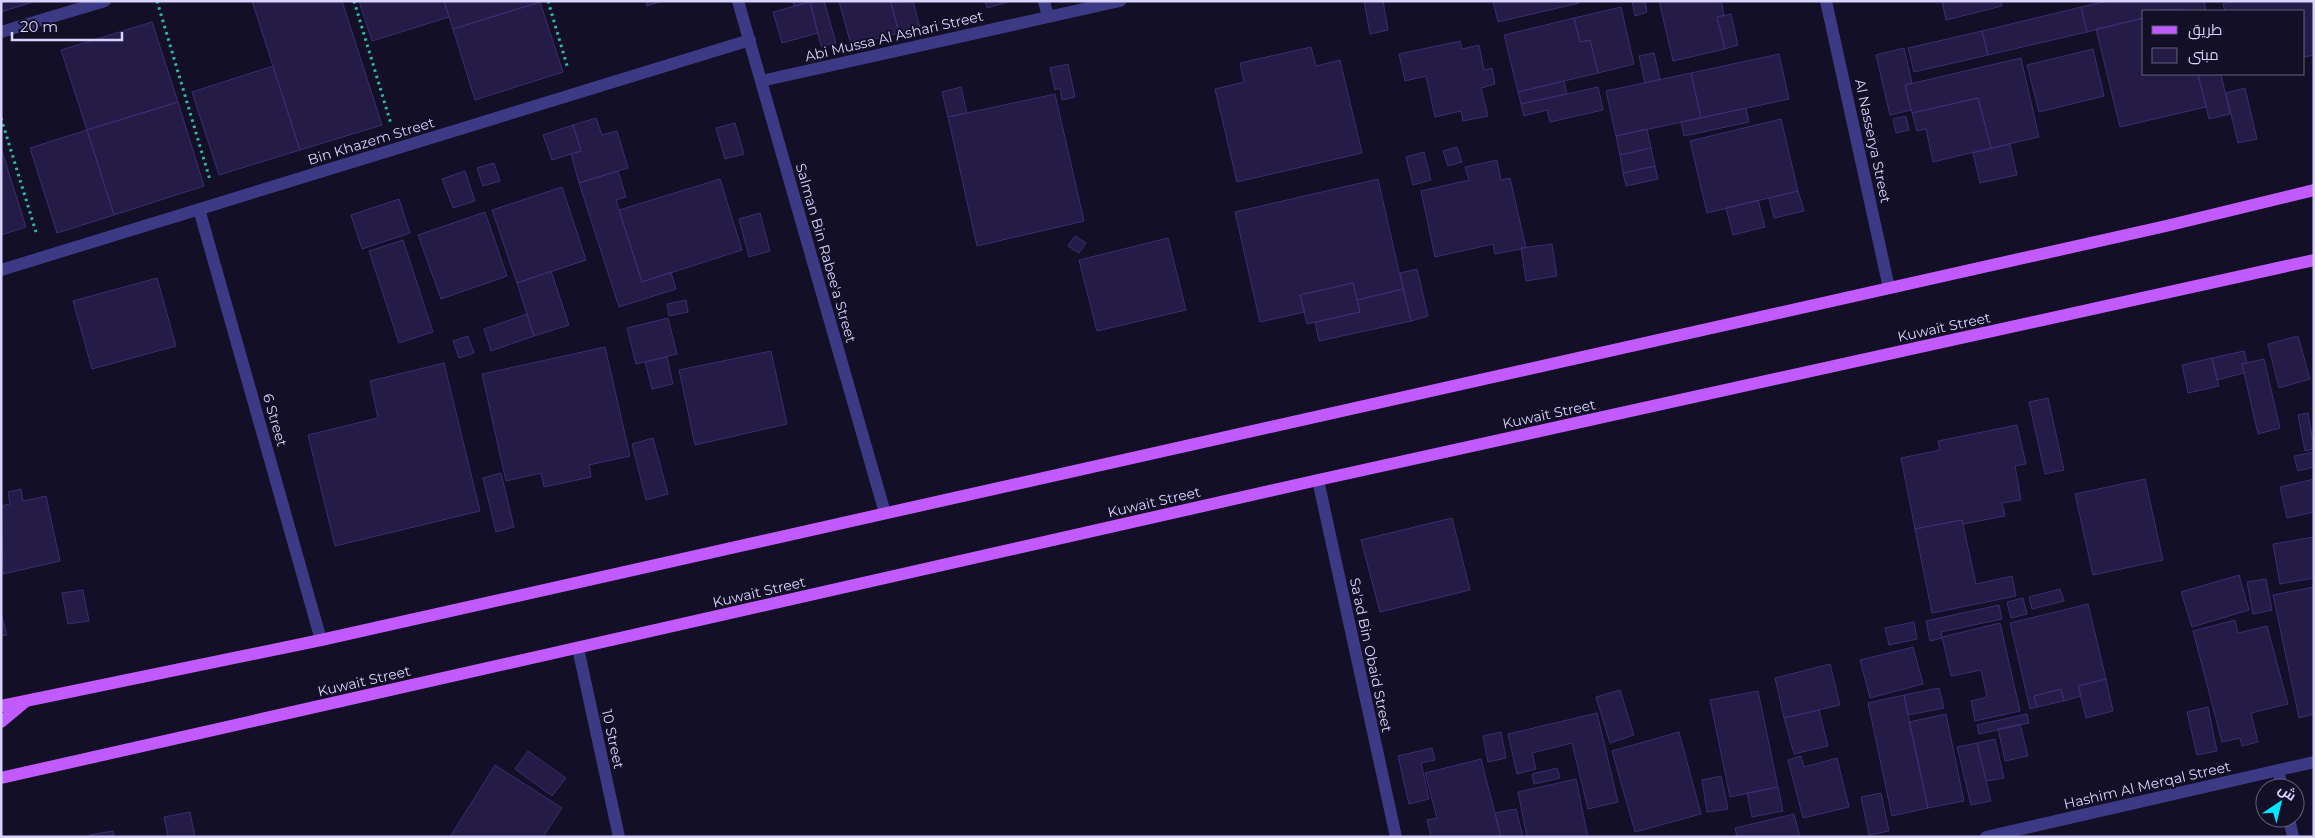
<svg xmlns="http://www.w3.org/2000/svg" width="2315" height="838" font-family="Montserrat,Cairo,sans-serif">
  <rect width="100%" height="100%" fill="#130f26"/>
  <path fill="#241b47" stroke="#3b2d73" d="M1 1H36L1 12Z
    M252 1H342L382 125 300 150Z
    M359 1H444L449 17 372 41Z
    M444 1H540V2L453 29Z
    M646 1H662L647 6Z
    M793 1H813L794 6Z
    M824 1 836 43 821 46 810 2Z
    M839 1H890L899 33 851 45Z
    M913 1 920 28 899 33 891 2Z
    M985 1H1011L987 8Z
    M1364 1H1383L1388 30 1370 34Z
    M1493 1H1579V3L1498 22Z
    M1632 1H1645L1647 12 1635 16Z
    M1659 1H1721L1724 15 1717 17 1725 49 1673 61Z
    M1942 1H2001L2002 6 1946 20Z
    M2107 1H2204L2206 11H2183L2182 9 2144 11V18L2087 32 2081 7Z
    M2236 1H2314V55L2304 57V11H2225L2223 4Z
    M540 2 563 72 475 100 453 29Z
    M810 2 818 33 782 43 773 12Z
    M1621 7 1634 64 1598 73 1590 40 1580 42 1574 18Z
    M2081 7 2087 32 1988 55 1982 31Z
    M1731 14 1738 45 1725 49 1717 17Z
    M1574 18 1580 42 1590 40 1598 73 1518 92 1504 35Z
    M2144 18V74H2198L2206 107 2120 127 2096 29Z
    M152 22 178 102 87 130 61 50Z
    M1982 31 1988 55 1914 72 1908 48Z
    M1460 41 1462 49 1479 45 1484 70 1492 68 1495 84 1481 88 1488 116 1463 121 1461 111 1435 117 1426 76 1405 81 1399 54Z
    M1311 47 1316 66 1340 60 1362 153 1237 182 1215 89 1244 82 1240 63Z
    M1904 48 1912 83 1905 85 1911 110 1890 115 1876 55Z
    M2093 49 2104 96 2039 112 2027 65Z
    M1654 53 1660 79 1645 83 1639 56Z
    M1779 54 1789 99 1701 118 1691 73Z
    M2021 58 2039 137 1991 148 1978 98 1912 113 1905 85Z
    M1068 64 1075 97 1062 100 1060 88 1055 90 1050 68Z
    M273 66 300 150 219 175 192 92Z
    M1691 73 1701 118 1616 136 1606 91Z
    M2198 74H2221L2230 114 2209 119Z
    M1564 81 1567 94 1521 104 1518 92Z
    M961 87 967 113 948 117 942 92Z
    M1598 87 1603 110 1550 122 1547 110 1524 116 1521 104Z
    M2245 88 2257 139 2238 143 2226 93Z
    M1055 94 1084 221 977 246 948 117Z
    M1978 98 1991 148 1933 162 1926 129 1917 131 1912 113Z
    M178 102 204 186 114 215 87 130Z
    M1746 108 1749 122 1684 136 1681 122Z
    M1906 116 1909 130 1896 133 1893 119Z
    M596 118 602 135 617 131 628 168 579 183 571 154 581 151 573 125Z
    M1781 119 1798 191 1707 213 1690 141Z
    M735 123 744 154 725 159 716 128Z
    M573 125 581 151 552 160 543 135Z
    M1647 129 1651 148 1620 155 1616 136Z
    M87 130 114 215 57 233 30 148Z
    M2010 144 2017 175 1980 183 1973 153Z
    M1457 147 1462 162 1448 166 1443 151Z
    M1 148 26 227 1 235Z
    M1651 148 1655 166 1623 173 1620 155Z
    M1424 152 1431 180 1413 185 1406 157Z
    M1497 160 1501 180 1510 178 1526 248 1495 254 1493 244 1435 257 1421 191 1469 180 1465 167Z
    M494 163 500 181 483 186 477 168Z
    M1655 166 1658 179 1626 186 1623 173Z
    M465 171 475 201 453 208 442 179Z
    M618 171 626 197 616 200 642 282 671 272 676 289 619 307 579 183Z
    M720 179 742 250 642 282 619 210Z
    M1378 179 1403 289 1357 300 1353 283 1300 295 1305 312 1260 322 1235 212Z
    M562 187 586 260 517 283 492 210Z
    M1798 191 1804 211 1774 218 1769 198Z
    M399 199 410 233 362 249 351 215Z
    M1758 200 1765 227 1733 235 1726 208Z
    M485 212 507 276 441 299 418 235Z
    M760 213 770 251 749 257 739 219Z
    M1075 236 1086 243 1079 253 1068 246Z
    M1168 238 1186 310 1097 331 1079 260Z
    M403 240 433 332 399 343 369 251Z
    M1552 244 1557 276 1526 281 1521 248Z
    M1417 269 1428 316 1411 321 1400 273Z
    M551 271 569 325 534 336 517 283Z
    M157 278 176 346 92 369 73 301Z
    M1353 283 1360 312 1307 324 1300 295Z
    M1403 289 1411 321 1319 341 1315 322 1360 312 1357 300Z
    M686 300 688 312 669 316 667 304Z
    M527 314 534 336 491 351 484 329Z
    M668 318 677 354 636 364 627 328Z
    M468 336 474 353 459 358 453 341Z
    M2298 336 2310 379 2279 388 2268 344Z
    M605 347 630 456 589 465 591 477 544 487 541 473 506 481 482 374Z
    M771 351 787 424 695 445 679 370Z
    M2244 351 2247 363 2242 364 2244 373 2217 380 2212 358Z
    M667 357 673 384 652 389 645 362Z
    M2212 358 2219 386 2188 393 2182 365Z
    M2264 359 2280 428 2258 434 2242 364Z
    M444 363 480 511 335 546 308 435 378 418 370 381Z
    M2048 398 2064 470 2045 474 2029 402Z
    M2308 413 2314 449 2305 451 2298 415Z
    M2017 425 2026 464 2015 466 2021 500 2002 503 2005 516 1963 524 1962 520 1915 529 1901 458 1940 450 1938 441Z
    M653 438 668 494 646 500 632 444Z
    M2314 452V467L2298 471 2294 456Z
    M501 473 514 527 496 532 483 478Z
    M2145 479 2163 560 2093 575 2075 494Z
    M2314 479V512L2287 518 2280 487Z
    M21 489 23 501 46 496 60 561 3 574 1 506 10 504 8 492Z
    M1452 518 1470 590 1380 612 1361 540Z
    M1962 520 1976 584 2012 576 2016 596 1932 613 1915 529Z
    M2314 537V578L2280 584 2273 544Z
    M2239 575 2249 610 2192 627 2181 592Z
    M2266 579 2272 610 2253 614 2247 582Z
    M2314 587V714L2299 718 2273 595Z
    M2060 589 2064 601 2032 609 2029 597Z
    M83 590 89 621 68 624 62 593Z
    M2023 598 2027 614 2011 618 2007 602Z
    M2088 604 2106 679 2078 686 2081 696 2064 701 2061 689 2034 696 2037 707 2030 709 2010 623Z
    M1999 605 2002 619 1941 632 1942 638 1930 641 1926 621Z
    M1 613 7 635 1 636Z
    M2235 620 2238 633 2267 626 2288 704 2251 713 2258 742 2242 746 2240 738 2222 742 2193 631Z
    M1914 622 1917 639 1889 645 1885 628Z
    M2000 623 2020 711 1975 721 1971 701 1987 697 1981 670 1951 676 1942 637Z
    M1913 647 1923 684 1870 698 1860 660Z
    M1830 664 1840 705 1784 718 1775 678Z
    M2106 679 2113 711 2086 718 2078 686Z
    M1939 688 1944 708 1908 715 1904 695Z
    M2061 689 2064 701 2037 707 2034 696Z
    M1620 690 1634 735 1610 743 1596 697Z
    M1758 691 1778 787 1730 797 1710 700Z
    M1904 695 1928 808 1892 816 1868 703Z
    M2208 707 2217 751 2197 755 2187 712Z
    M1819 710 1828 746 1794 754 1784 718Z
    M1597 713 1618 802 1588 809 1572 743 1532 753 1536 769 1517 774 1508 734Z
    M1946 714 1964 801 1928 808 1909 722Z
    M2027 714 2029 723 1979 734 1977 725Z
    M2020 724 2028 756 2005 761 1998 729Z
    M1501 732 1506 758 1488 762 1483 736Z
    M1679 732 1701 814 1635 832 1612 751Z
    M1995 739 2004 778 1986 781 1977 743Z
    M1977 743 1991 801 1971 805 1957 747Z
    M1432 748 1435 760 1421 763 1429 799 1409 804 1398 756Z
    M528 751 566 778 552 796 515 769Z
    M1801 756 1804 767 1837 758 1849 807 1803 818 1788 760Z
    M1481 759 1501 837H1431L1427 820 1437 818 1425 773Z
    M495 765 562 808 543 837H450Z
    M1557 768 1560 778 1534 784 1532 774Z
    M1721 776 1728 809 1707 812 1702 780Z
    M1576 779 1588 837H1527L1518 792Z
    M1778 787 1783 811 1752 817 1747 793Z
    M1881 793 1889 831 1869 835 1861 797Z
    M1516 809 1523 837H1501L1495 813Z
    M190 812 195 837H168L164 817Z
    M1794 814 1800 837H1737L1735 828Z
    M113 831 114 837H90L89 835Z"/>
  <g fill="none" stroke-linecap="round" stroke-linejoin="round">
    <path stroke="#2fb8b0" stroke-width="3" stroke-dasharray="2.5 4" stroke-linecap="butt" d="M157 1 210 180
      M354 1 391 124
      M548 1 568 69
      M1 118 36 232"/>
    <path stroke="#3d3a85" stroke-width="12" d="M738 1 885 513
      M1044 1 1048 17
      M1826 1 1889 288
      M1 32 105 1
      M761 81 1120 1
      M199 209 321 640
      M1 270 750 40
      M1318 480 1396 837
      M578 648 619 837
      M2278 770 2282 788
      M2289 818 2293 837
      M1986 837 2314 762"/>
    <path stroke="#c25bff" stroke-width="12" d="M1 706 321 640 2166 226 2314 190
      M1 722 25 702
      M1 778 1318 480 2314 260"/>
  </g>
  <g text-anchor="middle" stroke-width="4" stroke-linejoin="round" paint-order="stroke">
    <g font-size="14" fill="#d9d4ff" stroke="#130f26">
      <text transform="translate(894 36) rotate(-13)" y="5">Abi Mussa Al Ashari Street</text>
      <text transform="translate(371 141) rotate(-17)" y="5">Bin Khazem Street</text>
      <text transform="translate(1873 141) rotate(78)" y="5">Al Nasserya Street</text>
      <text transform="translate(826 253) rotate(74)" y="5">Salman Bin Rabee'a Street</text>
      <text transform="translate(1944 327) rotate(-12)" y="5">Kuwait Street</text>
      <text transform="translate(1549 414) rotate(-12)" y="5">Kuwait Street</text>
      <text transform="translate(275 420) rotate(74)" y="5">6 Street</text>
      <text transform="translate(1154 502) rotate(-13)" y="5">Kuwait Street</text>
      <text transform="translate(759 592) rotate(-13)" y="5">Kuwait Street</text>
      <text transform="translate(1371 655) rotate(78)" y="5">Sa'ad Bin Obaid Street</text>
      <text transform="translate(364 681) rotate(-13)" y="5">Kuwait Street</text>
      <text transform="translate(613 739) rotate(78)" y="5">10 Street</text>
      <text transform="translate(2147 785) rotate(-13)" y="5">Hashim Al Merqal Street</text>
    </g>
  </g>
  <rect width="2315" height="838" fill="none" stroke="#d9d4ff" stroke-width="5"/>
  <rect x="2142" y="10" width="162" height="65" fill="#130f26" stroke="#625e7d"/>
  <rect x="2152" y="26" width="25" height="8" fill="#c25bff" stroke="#625e7d"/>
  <text x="2188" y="35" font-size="15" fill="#d9d4ff">طريق</text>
  <rect x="2152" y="48" width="25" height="15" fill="#241b47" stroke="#625e7d"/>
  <text x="2188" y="60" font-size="15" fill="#d9d4ff">مبنى</text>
  <g transform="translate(2280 803) rotate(35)"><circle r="24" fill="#130f26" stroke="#625e7d"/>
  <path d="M0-4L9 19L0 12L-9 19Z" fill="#00e5ff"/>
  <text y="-8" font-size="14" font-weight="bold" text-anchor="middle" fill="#d9d4ff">ش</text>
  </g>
  <path d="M12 32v8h110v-8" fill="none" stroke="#d9d4ff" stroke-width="2.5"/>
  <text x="20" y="32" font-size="15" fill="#d9d4ff" stroke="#130f26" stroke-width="4" paint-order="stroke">20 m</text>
</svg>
